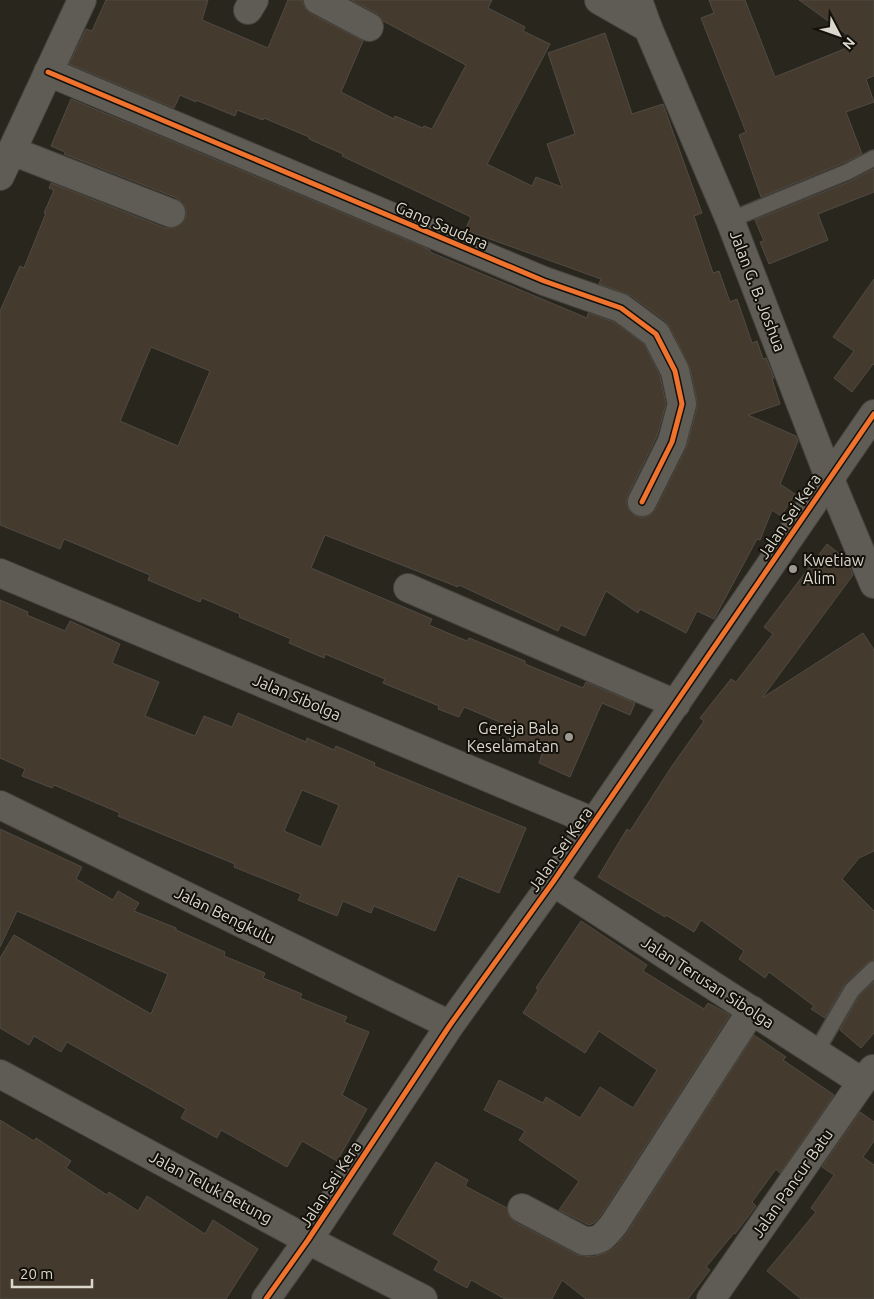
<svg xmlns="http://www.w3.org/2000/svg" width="874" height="1299" font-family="Ubuntu,sans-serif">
  <rect width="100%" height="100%" fill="#29261e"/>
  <path fill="#443a2d" stroke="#504b46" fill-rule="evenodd" d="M106 0H208L202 20 268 48 288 0H302L305 8 311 14 363 41 341 92 394 119 395 116 423 128 424 126 432 129 466 65 383 21 376 13 351 0H492L488 8 525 27 523 31 550 44 487 164 532 186 536 177 562 187 547 144 575 134 548 53 605 33 632 114 663 104 702 213 694 216 713 273 719 271 730 302 737 299 752 343 757 341 763 359 766 358 774 378 772 379 780 404 748 415 796 436 798 441 780 484 795 494 781 516 772 510 760 540 757 539 714 619 697 611 686 633 640 609 638 613 606 591 585 636 561 625 558 631 459 585 458 587 325 535 311 568 432 619 429 625 467 641 469 638 525 661V664L583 688 586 682 635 703 630 715 602 703 570 777 539 763 542 754 509 740 514 728 464 707 459 717 438 709 439 706 383 683 385 679 325 654 324 658 289 643 291 639 239 617 240 614 202 598 200 602 148 580 150 575 64 539 60 549 0 525V311L20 266 24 268 46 213H44L54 190 49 188 51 183 165 228H173L180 225 186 218V210L183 204 177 198 64 154 65 152 51 146 71 99 421 246 430 250V252L587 318 588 313 614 322 644 344 660 376 666 404 657 436 628 495 626 502 629 510 635 516 642 518 650 515 656 509 686 449 697 408V401L690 368 670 327 665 321 630 295 599 284 601 279 465 230 471 217 342 156 343 154 309 139V137L264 118 263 120 237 110 235 116 196 100V102L180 95 174 108 69 64 86 29 92 31ZM151 347 210 371 178 446 120 421Z
    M709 0H745L775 77 859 43 799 0H874V76L866 79 874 102 846 112 862 154 843 163 761 197 739 135 746 132 701 18 714 13Z
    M874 169V192L818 214 828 240 769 264 760 242 764 241 755 220 851 181Z
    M874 279V365L873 364 852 392 834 378 854 351 833 337Z
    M827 544 847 560 853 575 762 698 863 633 874 650V851L859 858 842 879 874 911V960L868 962 845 983 825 1018 811 1009 814 1006 769 972 765 978 739 959 744 951 701 920 694 932 666 915 665 917 598 877 627 829 630 831 672 766 704 721 700 718 731 679 736 682 773 634 764 627Z
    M0 600 28 612 27 615 65 631 70 621 120 644 112 663 159 682 145 716 195 736 204 716 232 727 238 713 306 742 307 738 334 750 336 746 375 763 374 766 526 828 499 893 458 876 435 931 374 906 371 913 343 901 337 916 298 900 301 894 234 867 235 864 118 816 120 813 54 785 52 788 22 776 25 769 0 758ZM302 790 339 805 321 847 284 831Z
    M0 829 82 867 76 879 113 900 118 891 139 903 134 911 176 928V930L225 952 224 956 265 973 263 978 302 994 300 998 347 1017 344 1022 369 1032 342 1095 367 1109 337 1161 302 1141 287 1167 221 1130 217 1138 181 1118 186 1109 67 1042 61 1052 34 1036 29 1045 0 1028V958L14 935 151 1014 168 974 17 911 0 947Z
    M581 921 647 965 643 971 704 1009 708 1003 730 1015 601 1215 594 1223 589 1225 559 1210 579 1181 519 1140 525 1131 484 1110 499 1080 543 1103 546 1097 580 1118 600 1087 633 1108 657 1070 599 1031 585 1053 523 1013 538 990 536 988Z
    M874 982V1033L861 1048 840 1030 859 996Z
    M754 1035 786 1057 783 1060 834 1095 780 1173 776 1169 752 1202 756 1206 735 1234 734 1233 706 1267 710 1270 688 1299H586L562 1280 552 1299H505L471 1280 467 1288 434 1270 439 1261 393 1234 436 1162 468 1180 465 1186 507 1208 509 1216 515 1222 577 1255 592 1257 606 1253 616 1246 627 1233Z
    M860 1112 874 1122V1141L863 1157 874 1165V1299H801L767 1271 816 1212 811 1208 834 1175 822 1167Z
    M0 1120 34 1141 36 1138 71 1161 66 1168 107 1195 109 1192 138 1211 147 1196 205 1234 213 1220 258 1249 226 1299H0Z"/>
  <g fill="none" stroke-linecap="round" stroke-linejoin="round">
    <g stroke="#45433c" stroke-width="18">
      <path id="lane" d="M730 220 847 172 874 158
        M816 1052 852 990 874 969"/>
    </g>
    <g stroke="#45433c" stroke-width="30">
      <path id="street" d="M318 0 369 27
        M599 0 648 28
        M248 10 254 0
        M48 72 544 281 621 308 656 334 675 371 682 404 672 442 642 502
        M12 151 171 213
        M0 176 82 0
        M0 573 594 822
        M408 588 676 704
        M0 805 450 1025
        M553 882 862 1082
        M0 1074 308 1240 423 1299
        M522 1208 584 1241C601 1242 604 1236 614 1224L752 1010
        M266 1299 308 1240 450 1025 553 882 874 414
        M711 1299 862 1082 873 1069"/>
    </g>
    <g stroke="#45433c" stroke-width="30">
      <path id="secondary" d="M638 0 648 28 730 220 829 477 874 584"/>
    </g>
    <use href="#lane" stroke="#5f5c56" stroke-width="15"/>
    <use href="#street" stroke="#5f5c56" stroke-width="28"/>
    <use href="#secondary" stroke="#5f5c56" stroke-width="28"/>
    <g stroke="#13110a" stroke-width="8">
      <path id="cycleway" d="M48 72 544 281 621 308 656 334 675 371 682 404 672 442 642 502
        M266 1299 308 1240 450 1025 553 882 874 414"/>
    </g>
    <use href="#cycleway" stroke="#ef722f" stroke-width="5"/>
  </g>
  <g fill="#9d9990" stroke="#13110a" stroke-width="2">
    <circle cx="793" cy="569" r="5"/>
    <circle cx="569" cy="737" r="5"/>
  </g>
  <g text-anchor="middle" stroke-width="4" stroke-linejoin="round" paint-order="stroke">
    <g font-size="16" fill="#dbd7cd" stroke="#13110a">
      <text transform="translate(442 225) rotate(23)" y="6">Gang Saudara</text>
      <text transform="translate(758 291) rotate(69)" y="6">Jalan G. B. Joshua</text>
      <text transform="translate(789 516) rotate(-56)" y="6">Jalan Sei Kera</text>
      <text transform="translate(297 697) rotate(23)" y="6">Jalan Sibolga</text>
      <text transform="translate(560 849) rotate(-55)" y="6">Jalan Sei Kera</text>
      <text transform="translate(225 915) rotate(26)" y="6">Jalan Bengkulu</text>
      <text transform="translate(708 982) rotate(33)" y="6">Jalan Terusan Sibolga</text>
      <text transform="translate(792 1183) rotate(-55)" y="6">Jalan Pancur Batu</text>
      <text transform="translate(330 1184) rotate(-57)" y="6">Jalan Sei Kera</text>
      <text transform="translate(211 1187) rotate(28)" y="6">Jalan Teluk Betung</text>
    </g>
    <g font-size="16" fill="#dbd7cd" stroke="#13110a" text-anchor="start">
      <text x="803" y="566">Kwetiaw<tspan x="803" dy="18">Alim</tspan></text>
      <text x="559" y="734" text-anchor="end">Gereja Bala<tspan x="559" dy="18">Keselamatan</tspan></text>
    </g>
  </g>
  <g transform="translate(839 35) rotate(131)" stroke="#13110a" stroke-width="4" paint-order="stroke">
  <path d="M0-4L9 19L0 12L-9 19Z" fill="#dbd7cd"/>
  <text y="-8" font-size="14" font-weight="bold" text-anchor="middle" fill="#dbd7cd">N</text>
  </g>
  <path d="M12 1279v8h80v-8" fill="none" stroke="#dbd7cd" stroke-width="2.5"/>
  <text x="20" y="1279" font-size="15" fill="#dbd7cd" stroke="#13110a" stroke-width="4" paint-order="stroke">20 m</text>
</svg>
